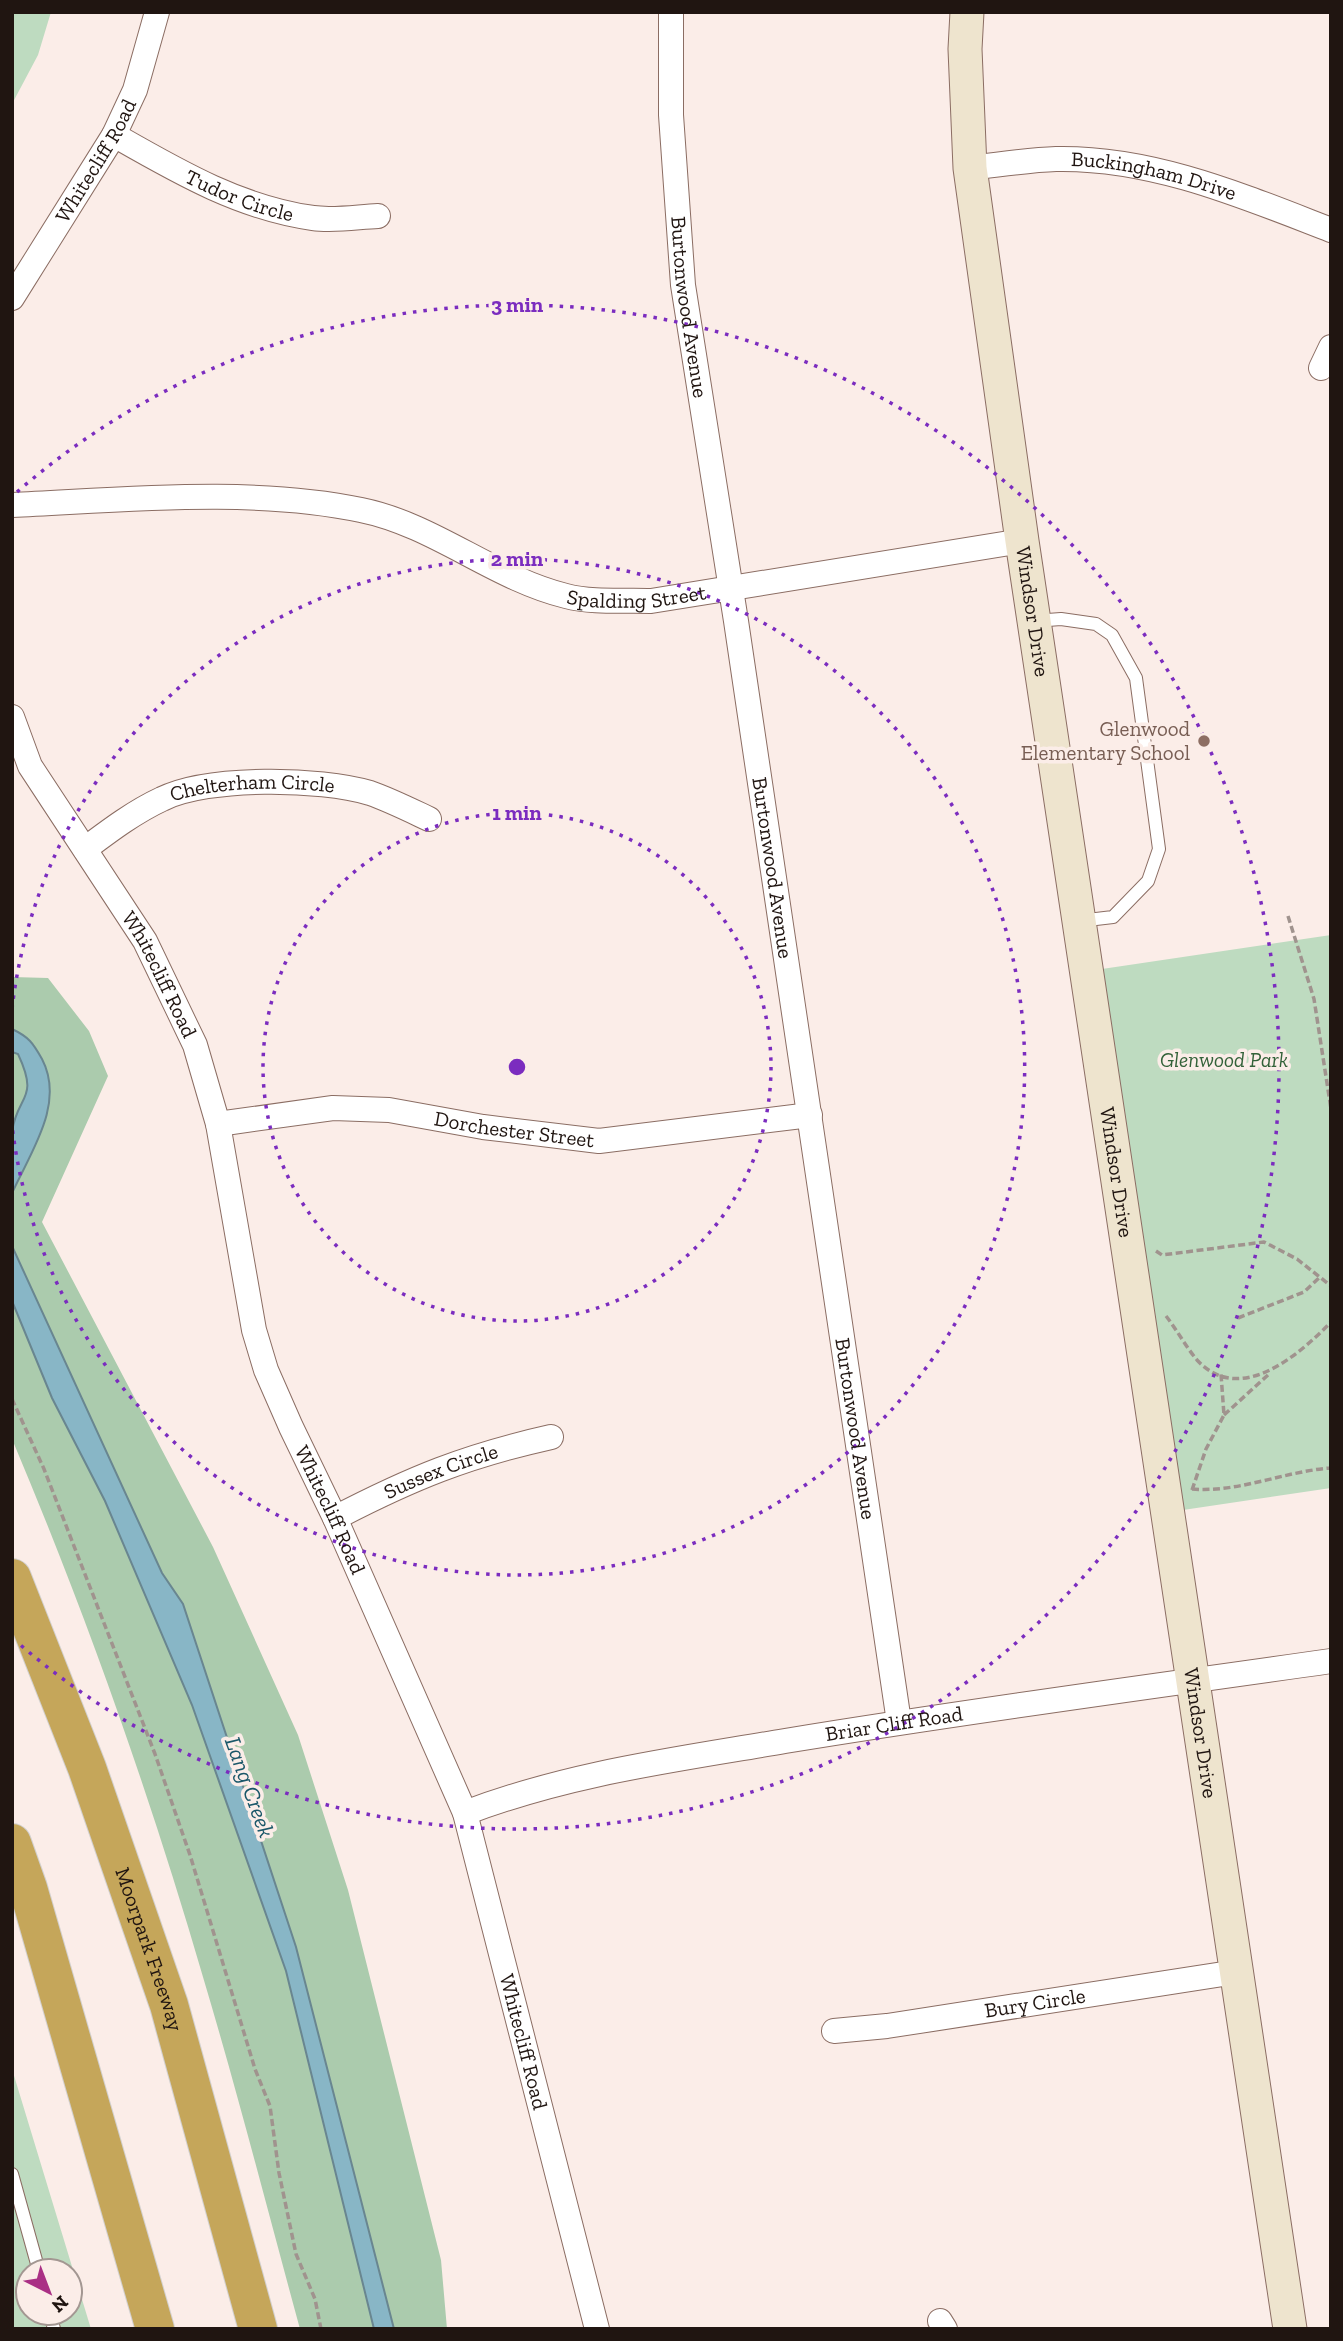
<svg xmlns="http://www.w3.org/2000/svg" width="1343" height="2341" font-family="'Zilla Slab',serif">
  <rect width="100%" height="100%" fill="#fbede8"/>
  <path fill="#bedbc0" fill-rule="evenodd" d="M12 12H51L38 55 12 104Z
    M1331 935V1488L1183 1510 1102 969Z
    M12 2069 91 2329H12ZM28 2271H70V2313H28Z"/>
  <path fill="#abcbad" d="M12 977 48 978 89 1031 108 1076 42 1222 213 1547 298 1735 348 1890 441 2260 447 2329H300C268 2212 238 2094 203 1977 150 1795 86 1614 12 1439Z"/>
  <path fill="#88b6c6" stroke="#698690" stroke-width="2" d="M12 1029C29 1037 33 1043 42 1059 65 1103 32 1150 13 1191L12 1204C12 1181 10 1155 12 1132 17 1094 40 1101 18 1054L12 1052Z
    M12 1246 162 1573 183 1604 296 1947 394 2329H374L286 1971 192 1705 105 1501 52 1398 12 1301Z"/>
  <g fill="none" stroke-linecap="round" stroke-linejoin="round">
    <g stroke="#8b6d63" stroke-width="14">
      <path id="lane" d="M1034 621 1061 619 1096 624 1112 635 1136 678 1159 849 1148 881 1113 917 1079 921
        M12 2174 39 2271
        M50 2313 54 2329"/>
    </g>
    <g stroke="#8b6d63" stroke-width="26">
      <g id="street">
        <path id="s1" d="M671 12V115L683 285 736 621 899 1722"/>
        <path id="s2" d="M114 135C177 171 240 208 313 218 333 221 357 217 378 216"/>
        <path id="s3" d="M970 168C998 165 1027 160 1056 159 1152 157 1243 196 1331 230"/>
        <path id="s4" d="M12 298 114 135 135 90 157 12"/>
        <path d="M1321 368 1331 347"/>
        <path id="s5" d="M12 505C123 500 252 487 361 510 435 525 493 578 566 596 593 603 623 600 651 601L1022 541"/>
        <path id="s6" d="M12 717 30 766 145 941 195 1045 218 1124 254 1330 266 1370 291 1427 335 1518 465 1813 597 2329"/>
        <path id="s7" d="M85 849C109 831 134 812 162 799 208 776 320 778 370 793 390 800 410 810 429 819"/>
        <path id="s8" d="M218 1124 333 1108 389 1110 483 1127 599 1141 810 1115"/>
        <path id="s9" d="M335 1518C412 1478 466 1456 551 1437"/>
        <path id="s10" d="M465 1813C570 1773 674 1760 785 1741 966 1711 1149 1687 1331 1661"/>
        <path id="s11" d="M834 2031 887 2026 1236 1972"/>
        <path d="M940 2321 945 2329"/>
      </g>
    </g>
    <g stroke="#8b6d63" stroke-width="35">
      <g id="secondary">
        <path id="s12" d="M967 12 965 49 970 168 1022 541 1290 2329"/>
      </g>
    </g>
    <g stroke="#d2d0cf" stroke-width="40">
      <g id="highway">
        <path id="s13" d="M12 1578 87 1768 169 2005 258 2329"/>
        <path d="M12 1843 28 1888 155 2329"/>
      </g>
    </g>
    <path stroke="#a0938e" stroke-width="3.5" stroke-dasharray="7 3.5" stroke-linecap="butt" d="M1288 916 1314 999 1331 1109
      M1156 1251 1162 1255 1264 1242 1297 1259 1331 1286
      M1166 1316C1177 1330 1186 1347 1197 1360 1240 1407 1300 1354 1331 1322
      M1238 1318 1304 1292 1320 1277
      M12 1399 44 1469 155 1754 190 1855 255 2069 270 2106 279 2173 296 2254 315 2299 321 2329
      M1224 1415 1269 1374
      M1192 1489C1239 1493 1285 1471 1331 1468
      M1192 1490 1206 1449 1224 1415 1221 1374"/>
    <use href="#lane" stroke="#fff" stroke-width="12"/>
    <use href="#street" stroke="#fff" stroke-width="24"/>
    <use href="#secondary" stroke="#eee4ce" stroke-width="33"/>
    <use href="#highway" stroke="#c5a65a" stroke-width="38"/>
  </g>
  <g fill="none" stroke="#7b2cbf" stroke-width="3.5" stroke-dasharray="3.5 7">
    <circle cx="517" cy="1067" r="254"/>
    <path d="M12 1009A508 508 0 1 1 12 1125"/>
    <path d="M17 492A762 762 0 1 1 17 1642"/>
  </g>
  <circle fill="#8d6e63" stroke="#fbede8" stroke-width="2.5" cx="1204" cy="741" r="7"/>
  <g text-anchor="middle" stroke-width="7" stroke-linejoin="round" paint-order="stroke">
    <g font-size="21" fill="#201511" stroke="#fbede8">
      <text dy="7" stroke="none"><textPath href="#s4" startOffset="161">Whitecliff Road</textPath></text>
      <text dy="7" stroke="none"><textPath href="#s3" startOffset="186">Buckingham Drive</textPath></text>
      <text dy="7" stroke="none"><textPath href="#s2" startOffset="140">Tudor Circle</textPath></text>
      <text dy="7" stroke="none"><textPath href="#s1" startOffset="296">Burtonwood Avenue</textPath></text>
      <text dy="7" stroke="none"><textPath href="#s5" startOffset="644">Spalding Street</textPath></text>
      <text dy="7" stroke="none"><textPath href="#s12" startOffset="604">Windsor Drive</textPath></text>
      <text dy="7" stroke="none"><textPath href="#s7" startOffset="184">Chelterham Circle</textPath></text>
      <text dy="7" stroke="none"><textPath href="#s1" startOffset="863">Burtonwood Avenue</textPath></text>
      <text dy="7" stroke="none"><textPath href="#s6" startOffset="298">Whitecliff Road</textPath></text>
      <text dy="7" stroke="none"><textPath href="#s8" startOffset="299">Dorchester Street</textPath></text>
      <text dy="7" stroke="none"><textPath href="#s12" startOffset="1171">Windsor Drive</textPath></text>
      <text dy="7" stroke="none"><textPath href="#s1" startOffset="1430">Burtonwood Avenue</textPath></text>
      <text dy="7" stroke="none"><textPath href="#s9" startOffset="116">Sussex Circle</textPath></text>
      <text dy="7" stroke="none"><textPath href="#s6" startOffset="864">Whitecliff Road</textPath></text>
      <text dy="7" stroke="none"><textPath href="#s10" startOffset="439">Briar Cliff Road</textPath></text>
      <text dy="7" stroke="none"><textPath href="#s12" startOffset="1738">Windsor Drive</textPath></text>
      <text dy="7" stroke="none"><textPath href="#s13" startOffset="396">Moorpark Freeway</textPath></text>
      <text dy="7" stroke="none"><textPath href="#s11" startOffset="203">Bury Circle</textPath></text>
      <text dy="7" stroke="none"><textPath href="#s6" startOffset="1432">Whitecliff Road</textPath></text>
    </g>
    <g font-size="21" fill="#785e54" stroke="#fbede8" text-anchor="end">
      <text x="1190" y="736">Glenwood<tspan x="1190" dy="24">Elementary School</tspan></text>
    </g>
    <g font-size="21" font-style="italic" fill="#336239" stroke="#fbede8">
      <text x="1224" y="1067">Glenwood Park</text>
    </g>
    <g font-size="23" font-style="italic" fill="#1a5769" stroke="#fbede8">
      <text transform="translate(250 1787) rotate(70)" y="8">Lang Creek</text>
    </g>
  </g>
  <circle cx="517" cy="1067" r="10" fill="#7b2cbf" stroke="#fbede8" stroke-width="3.5"/>
  <g font-size="21" text-anchor="middle" font-weight="bold" fill="#7b2cbf" stroke="#fbede8" stroke-width="7" stroke-linejoin="round" paint-order="stroke">
    <text x="517" y="312">3 min</text>
    <text x="517" y="566">2 min</text>
    <text x="517" y="820">1 min</text>
  </g>
  <rect width="1343" height="2341" fill="none" stroke="#201511" stroke-width="28"/>
  <g transform="translate(49 2292) rotate(138)"><circle r="33" fill="#fbede8" stroke="#a39792" stroke-width="2"/>
  <path d="M0-5L12 26L0 18L-12 26Z" fill="#aa3085"/>
  <text y="-10" font-size="19" font-weight="bold" text-anchor="middle" fill="#201511">N</text>
  </g>
</svg>
